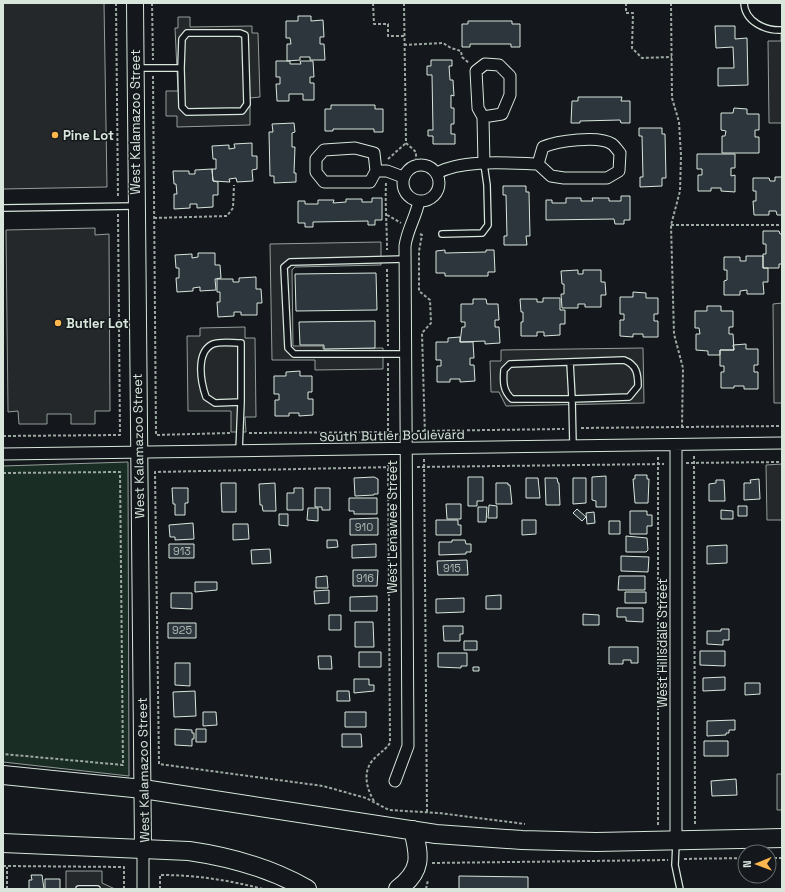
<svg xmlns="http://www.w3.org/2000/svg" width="785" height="892" font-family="'Space Grotesk',sans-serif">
  <rect width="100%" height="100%" fill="#14181c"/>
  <path fill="#1a2d24" stroke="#939e99" d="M128 462 129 776 3 762V466Z"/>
  <path fill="#24282b" stroke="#939e99" d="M3 3H104L107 187 3 189Z
    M178 17H190V27L252 26V33H258L260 97 250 98V125L177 127V116H166V91H178L175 28H178Z
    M781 34H782V123H769L768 41H781Z
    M95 228V235L109 234 110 411H95V424H71V414H47V424H19L18 411 8 412 6 230Z
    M381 242V265L295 267 292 270 293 346H323V349L383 348V369L315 370V360H272L270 244Z
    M782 303V403H774L773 304Z
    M245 327V338H255L256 417H245L246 432H231V411H188L187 336H200V328Z
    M643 348 644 403 506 406 499 392H491L490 361H501V350Z
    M782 464V520H767L766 465Z
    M777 774H782V810H777Z
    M66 871H102V883L115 889H66Z"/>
  <path fill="#2c363c" stroke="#d8e6dc" d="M298 16H311V21L323 20 324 37H320V44H324L325 60H310V57H300V60L287 61V44H291L290 38H286V21H298Z
    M468 21H512V24H520V47H511V44H470V47H462V24H468Z
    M715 26H735V39L747 38 748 85 718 86V68H734L733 47 716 48Z
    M431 60H452V66H449L450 80H453L454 96 451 95V108H454V124H451V134H455V144H433V136H428V130H433L432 75H427V66H431Z
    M276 61H290V64H301L300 61H313L314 77H310V83H314V100H303V94H289V101H277L276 84H280V77H276Z
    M578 97H622L621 101H630V123H621L620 120 580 121V123H571L572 101H578Z
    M331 105H375V109H383V132H374V129H333V131H325V109H331Z
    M734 108 747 109V114H759V130H755V137H759V153H722V136H725L726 131 721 130V113H733Z
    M294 123 295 132 292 133V147H295L294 173H296V182L274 183V176H270L269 132H273L272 124Z
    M639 128H662V134H665L666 178H662V186L640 187V177H643L642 136H639Z
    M252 143V156H257V169L252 170 253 181 237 182 236 178 229 179 230 182 213 181 212 169H216V159H213L212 146 229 145V149L235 148 234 144Z
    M697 154H735V168H731V176L735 175V192L721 191V188H711V191H698V175H702V169H697Z
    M212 169 213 181 218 182V195H213V207L197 208V204H190V208L174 209V194H177L176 184H174L173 171H189V174H195V170Z
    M775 177H782V215H777L776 211H769V215H754L753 201H756V191H753V178H769L770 181H775Z
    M503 186H526V192H529L530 236H526L527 245H504V236H507L506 195H503Z
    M621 196H630V220H624V224H615L614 219 546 220V200H552V203H566V198H581V201H593L592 198H609V201H621Z
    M372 198H382V220H375V225H368V221L313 222V227H305V223H298V201H305V204H318V200H334L333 203 346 202V199H362V202H372Z
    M763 231H779L780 234H782V264H779V268H763V254H766V244H763Z
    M445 250V253L486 252V250H494L495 272H488V276H445V273H436V251Z
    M198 253H215V265H220L221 278 215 279 216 290 200 291V287L193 288V291L177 292 176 278H179V268H176L175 255 192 254V258L198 257Z
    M746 256H763V268H768V282H763L764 294H747V290L740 291V295H724V281L727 280V270H724V257H740V261H746Z
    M578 270V274H583V270H601V282H605L606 295H601V307H585V304H578V308H562L561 294H564V284H562L561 271Z
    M376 273 377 310 296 311 295 274Z
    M256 277V289H261L262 303H257V315H241V312H234V316L218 317 217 302H220V292H217V279H233V282H239V278Z
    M633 292 646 293V298H658V314H654V321H658V337H643V334H633V337L620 336V320H624V314H620V297H633Z
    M543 298H560V310H565V324H560V335L544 336V332H537V336H521V322H523V312H521L520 299H537V302H543Z
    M473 299H486L487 304H498L499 320H495V327H499L500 343 485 344V341L460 342 462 327H465V322H461V304H473Z
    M707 306H721V311H733V327H729V334H733L734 350H720V355H708V351L696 350V334H700L699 328H695V311H707Z
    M375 321V348L324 349V345H300L299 322Z
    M460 337V342H473L474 358H470V365H474L475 381 460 382V379H450V382H437V366H441V360H436V342H448V338Z
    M746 344V349H758V365H754V372H758V389H744V386H734V388H721V372H724V366H720V350H734L733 345Z
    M300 371V376H312V392H308V399H313V415L299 416V413H289V416H275V400H279V394H274V376H286V372Z
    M635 475H647V479H649L648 503H635L633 479H635Z
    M606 476V507H596V501L592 500V477Z
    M374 477 378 479V494H374V495L355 496 354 478Z
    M468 477H483V501H477V506H468Z
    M526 478H538L540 498H526Z
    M545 478H557L558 483H559L560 505H546Z
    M573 478H586V503L573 504Z
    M759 479 760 499 744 500V483H751L750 480Z
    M716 480H724L725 501H709V484L716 483Z
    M221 483H236V512H222Z
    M275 483 276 511H263L262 505H260L259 484Z
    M496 483H508V485H510L512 504H496Z
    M172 488H188V503H185V515H175V504H173Z
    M294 488H303V510H287V493H294Z
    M315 488H330V510H322V507H315Z
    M349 498H377V514H354V511H349Z
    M446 504H461V519H447Z
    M489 505 497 506V518H488Z
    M738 506H747V516H738Z
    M478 507H487L486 522H478Z
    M308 508H318V521L307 520Z
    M577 509 586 517 582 521 573 513Z
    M721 510 733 511V519H721Z
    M630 511H647V515H652V526H647V534H630Z
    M594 512 595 523 587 524 586 513Z
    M279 514H288V526L279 525Z
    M378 518V535H350V519Z
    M436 520H458V525H461V535H436Z
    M522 520H536V534L522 535Z
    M609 521H620V534H609Z
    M193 523 194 539 175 540V537H170L169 525Z
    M233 524H248L249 539 233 540Z
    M626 536 647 538 648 550 646 552H626Z
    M327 540H337L338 547 327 548Z
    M452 540H465L466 544H471V552H466V554L439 555V542H452Z
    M169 544H194V558H169Z
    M376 544V557L352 558V545Z
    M727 545V563L707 564V546Z
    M270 549 271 563 252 564 251 550Z
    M621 556 649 557 648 572 621 571Z
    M467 560 468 575H438L437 561Z
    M353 570H378L377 586H353Z
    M327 576 328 588H316V577Z
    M619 576H645V590H618Z
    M195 582H217V590L195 592Z
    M329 590V603L315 604 314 591Z
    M625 592H646V603H625Z
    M171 593H192V609L171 608Z
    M501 595V609H486V596Z
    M377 596V611H350V597Z
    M464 598V612L436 613V599Z
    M617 608H643V622L626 621V617H617Z
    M583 614 599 615V625H583Z
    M329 615H341V630H329Z
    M355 622H373L374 647H355Z
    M168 623H196V638H168Z
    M443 626H463V634H460V641H444Z
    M721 629H729V640H723V645L707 644V631H721Z
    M464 641H477V650H464Z
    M609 647H638V663H631V660H623V664H609Z
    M700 651H725V666L700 665Z
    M359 652H381V667H359Z
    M438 653H467V666H461V668L438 667Z
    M318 656H331L332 669H319Z
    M175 663H190V686L175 685Z
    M473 667H479V671H473Z
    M725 677V690L703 691V678Z
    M354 679H369V685H374V691L354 693Z
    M745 683H760V694L745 695Z
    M195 691 196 716 174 717 173 692Z
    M337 691H349L350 701H337Z
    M203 712H216L217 725 203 726Z
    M345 712H366V727H345Z
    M735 720V730H729V733H726V735L707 736V721Z
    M175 729 192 730V733H194V739H192V746L175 745Z
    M196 729H206V742H196Z
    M342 734H361L362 747H342Z
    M704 741H728V756H704Z
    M736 779 737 795 712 796 711 781Z
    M31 875H42L44 889H29V880H32Z
    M459 876 528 877V889H459Z
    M45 879H60V889H45Z"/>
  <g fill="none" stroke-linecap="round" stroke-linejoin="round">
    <g stroke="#d8e6dc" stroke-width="8">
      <path id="lane" d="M744 3C745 22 766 31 782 30
        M138 68H181L182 107 187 112 242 111 247 104 245 35 240 33H187L182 39 181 68
        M3 208 135 206
        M442 234 482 233 488 225 487 185 484 164
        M405 259 290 262 284 267 288 348 294 354H405
        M570 362 572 399 629 397 638 386C638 374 637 365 624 360L510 364 504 370C503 382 503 391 512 399H572L573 445
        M239 451 241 402 215 403 206 397C201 383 195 352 213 344 221 341 233 343 241 343V402
        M676 843 675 865 680 889
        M79 889H97"/>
    </g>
    <g stroke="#d8e6dc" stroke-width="13">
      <path id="street" d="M483 117 502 114 510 95V76L499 65 485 64 476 71 478 108 483 117 484 164
        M403 183a18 18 0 1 1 36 0a18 18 0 1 1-36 0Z
        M376 171 370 182H324L316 172V159L324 150 355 148 374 153 376 171H387L403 177
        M437 173C463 159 508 163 538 164L551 176 564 178H607L619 171 620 153C618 151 615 146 612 144 599 135 557 141 543 147L538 164
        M3 454 782 443
        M395 781 408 746 405 246C407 230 416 217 419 201
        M676 841V445
        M143 889V849"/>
    </g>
    <g stroke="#d8e6dc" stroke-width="18">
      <path id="secondary" d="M135 3 143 849"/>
    </g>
    <g stroke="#d8e6dc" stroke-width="20">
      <path id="primary" d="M3 775 143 789 436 834 522 840 596 842 782 838
        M3 843 189 851C231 857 270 868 307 889
        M398 889C422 871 420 857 413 830"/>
    </g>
    <path stroke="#9da8a2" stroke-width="2" stroke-dasharray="3 2" stroke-linecap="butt" d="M116 3 118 198
      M152 3 153 60
      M373 3 374 24H388V36H404
      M404 3 406 143 416 152V165
      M626 3V13H633L632 48 642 58 672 57
      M671 3 672 98 679 122 681 156 680 191 671 225 674 334 683 368 682 427
      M404 45 443 43 451 48 461 51 462 57 469 63
      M153 76 156 435 230 433
      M388 159 406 143
      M386 183C385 206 387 227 387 250
      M387 215 401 223
      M154 218 227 216 233 208 234 185
      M671 225H782
      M420 234 422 235 419 251V291L430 300 431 323 422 333 425 437
      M387 269 388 346
      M388 363V438
      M581 428 782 426
      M417 431 564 429
      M249 433 394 432
      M3 436 120 435 118 214
      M694 456 695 824
      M424 459 427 812
      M686 463 782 462
      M396 467 155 472 159 764 323 786 366 798 389 810 439 813 525 824
      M417 467 664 464
      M3 473 120 472 123 765 3 754
      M374 801C365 786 362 768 377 756 382 751 386 749 390 743L388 461
      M658 825V456
      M769 858H782
      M684 859 745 858
      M432 863 668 860
      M3 866 124 867V889
      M7 889V867
      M160 889V875C196 875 228 880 263 889
      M426 889 428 880"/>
    <use href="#lane" stroke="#14181c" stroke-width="5.5"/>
    <use href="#street" stroke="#14181c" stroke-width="11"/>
    <use href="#secondary" stroke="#14181c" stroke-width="16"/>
    <use href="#primary" stroke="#14181c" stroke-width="18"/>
  </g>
  <g fill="#ffb74d" stroke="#14181c" stroke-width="1.5">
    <circle cx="55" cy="135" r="4"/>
    <circle cx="58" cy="323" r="4"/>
  </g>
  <g text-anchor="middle" stroke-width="3" stroke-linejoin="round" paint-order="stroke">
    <g font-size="11" fill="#adbab4">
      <text x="364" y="531">910</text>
      <text x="182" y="555">913</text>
      <text x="452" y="572">915</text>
      <text x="365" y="582">916</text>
      <text x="182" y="634">925</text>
    </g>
    <g font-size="13" fill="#d8e6dc" stroke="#14181c">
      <text transform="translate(135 122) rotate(-90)" y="5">West Kalamazoo Street</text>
      <text transform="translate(392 435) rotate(-1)" y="5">South Butler Boulevard</text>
      <text transform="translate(138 446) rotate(-91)" y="5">West Kalamazoo Street</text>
      <text transform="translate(392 527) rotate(-90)" y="5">West Lenawee Street</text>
      <text transform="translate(662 643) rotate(-90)" y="5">West Hillsdale Street</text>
      <text transform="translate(143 770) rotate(-91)" y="5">West Kalamazoo Street</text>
    </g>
    <g font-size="13" font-weight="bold" fill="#d8e6dc" stroke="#14181c" text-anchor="start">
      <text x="63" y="140">Pine Lot</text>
      <text x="66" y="328">Butler Lot</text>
    </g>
  </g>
  <rect width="785" height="892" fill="none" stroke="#d8e6dc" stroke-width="8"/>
  <g transform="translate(757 864) rotate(269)"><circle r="19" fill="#14181c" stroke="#626a69"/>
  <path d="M0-3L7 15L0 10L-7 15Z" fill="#ffb74d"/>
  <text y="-6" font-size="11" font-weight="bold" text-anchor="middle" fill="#d8e6dc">N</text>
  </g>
</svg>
